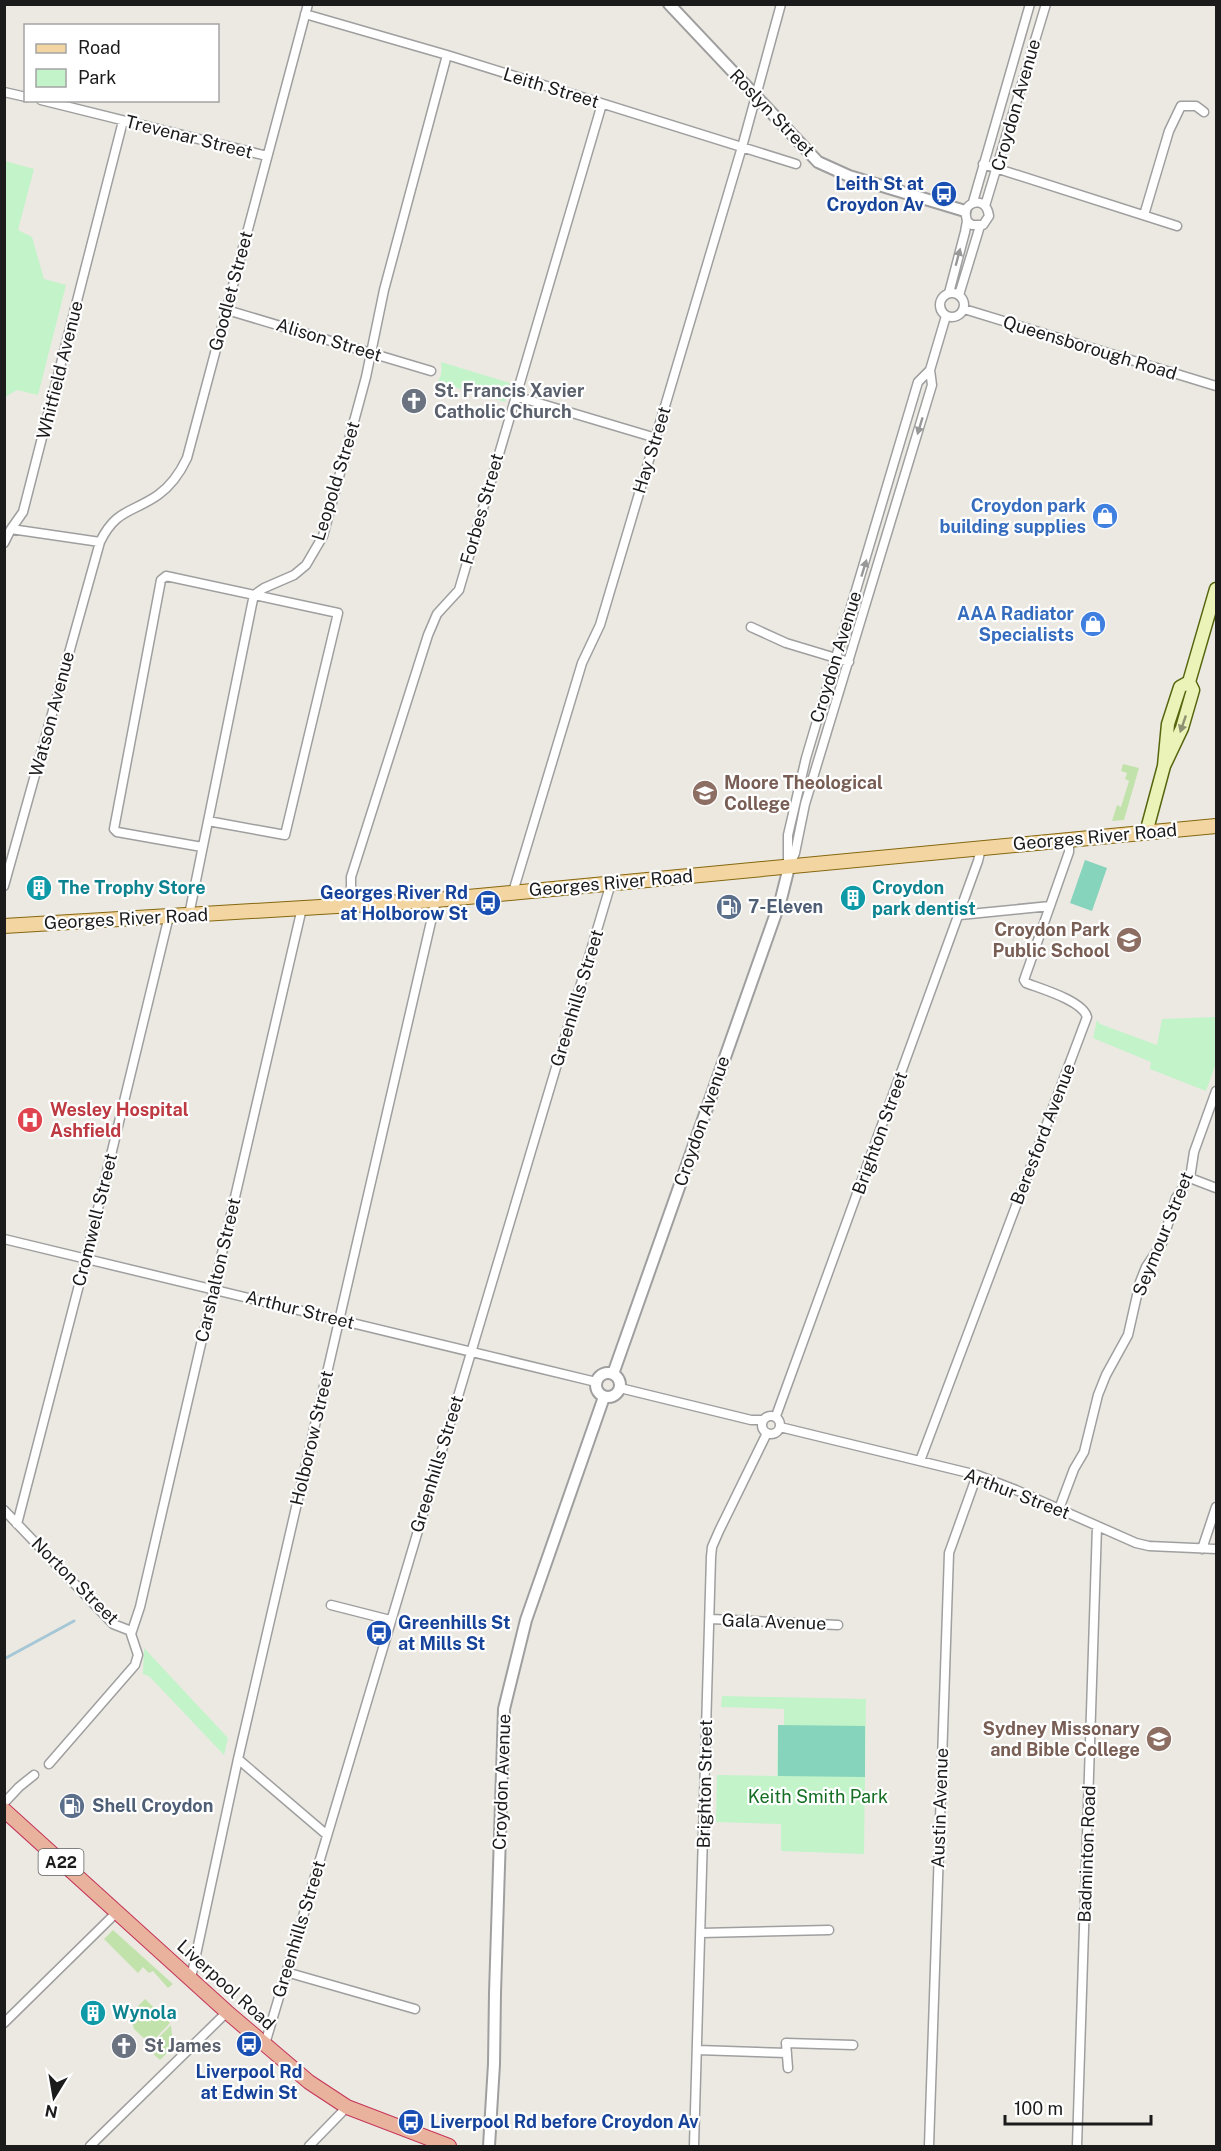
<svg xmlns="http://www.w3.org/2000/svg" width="1221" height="2151" font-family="'Public Sans',sans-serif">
  <rect width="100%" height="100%" fill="#ece9e2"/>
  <path fill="#c2e2ac" d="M1123 764 1139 768 1124 820 1112 821 1117 805 1121 807 1129 781 1125 779 1127 773 1121 771Z
    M113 1930 173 1984 168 1988 153 1971 149 1973 143 1967 138 1973 104 1939Z
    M145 1999 170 2023 150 2044 134 2029 130 2014Z
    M171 2025 172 2035 177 2043 160 2060 150 2051 153 2048 151 2045Z"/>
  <path fill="#c2f3c9" d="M5 161 34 169 18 230 32 237 44 279 66 285 38 395 17 390 5 397Z
    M441 362 510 383 505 402 437 382C442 376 442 370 441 362Z
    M1216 1017V1063L1206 1091 1150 1069 1151 1062 1093 1038 1097 1020 1100 1024 1157 1045 1162 1019Z
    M144 1648 228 1738 224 1755 149 1676 143 1674Z
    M722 1696 866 1699 864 1854 781 1851V1824L716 1822 717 1775 777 1776 778 1725H784V1709L721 1707Z"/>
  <path fill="#86d4bc" d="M1085 860 1107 868 1092 911 1070 903Z
    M778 1725 865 1726V1777L778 1776Z"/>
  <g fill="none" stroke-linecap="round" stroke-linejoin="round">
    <path stroke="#a6c7d6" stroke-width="3" d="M4 1659 74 1621"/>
    <g stroke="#9f9f9f" stroke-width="11">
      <path id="minor" d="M305 14 447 55 796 164
        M4 92 26 97
        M41 100 267 156
        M983 164 1177 226
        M973 202 1030 4
        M985 206 1046 4
        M1144 215 1169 131 1181 106H1196L1204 112
        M940 305a12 12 0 1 1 24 0a12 12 0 1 1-24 0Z
        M949 293 965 232 967 221 965 211C972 198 987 200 989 216L983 225H972L967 221
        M959 295 980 226
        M964 309 1216 386
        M227 310 431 371
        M515 396 656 438
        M100 542 11 529 23 512 123 121
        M4 543 11 529
        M751 627 786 643 849 662
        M202 847 117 832 114 829 161 580 166 576 338 613 285 835 208 821
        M788 863V835L806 758 918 382 930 370
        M789 867 795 853 805 804 932 385 930 370 946 316
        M4 886 100 542C116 509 132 513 158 495 172 485 180 473 187 458L308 4
        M513 892 582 663 600 625 742 147 781 4
        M351 905V877L428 635 437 614 459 590 602 104
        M189 915 252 604 254 595 264 588 294 575 306 565 323 536 366 377 384 290 447 55
        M960 915 1050 906
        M1190 1178 1216 1188
        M4 1239 596 1382
        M620 1388 751 1420H763
        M762 1425a9 9 0 1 1 18 0a9 9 0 1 1-18 0Z
        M776 1416 978 861 981 848
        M780 1427 977 1475 1016 1490 1136 1543 1149 1546 1216 1549
        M920 1461 1087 1017C1083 1001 1042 989 1026 983L1024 980 1069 852V840
        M1059 1509 1074 1469 1084 1452 1098 1395 1106 1375 1128 1335 1140 1282 1146 1267 1162 1243 1176 1198 1190 1178 1194 1152 1216 1091
        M4 1510 113 1624 131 1631
        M17 1524 86 1258 169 916
        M1202 1549 1216 1507
        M331 1605 390 1620
        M711 1619 838 1625
        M238 1759 327 1835
        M49 1764 135 1665 138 1655 131 1634 140 1607 302 908
        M4 1803 19 1787 34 1775
        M701 1933 829 1930
        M286 1972 415 2009
        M191 1978 238 1759 436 900
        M4 2023 117 1912
        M265 2044 611 883
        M698 2050 787 2053
        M788 2068 786 2043 853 2045
        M90 2146 227 2012
        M309 2146 347 2107
        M694 2146 711 1557 712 1547 719 1531 767 1433
        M929 2146 949 1553 977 1475
        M1077 2146 1097 1526"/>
    </g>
    <g stroke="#9f9f9f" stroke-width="14">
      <path id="tertiary" d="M669 4 818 162 849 176 965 211
        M596 1385a12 12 0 1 1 24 0a12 12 0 1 1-24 0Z
        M613 1374 781 899 789 867
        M489 2146 494 2064 495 1993 504 1709 526 1620 604 1397"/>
    </g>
    <g stroke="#56660e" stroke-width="15">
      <path id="secondary" d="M1164 766 1168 724 1180 687 1189 682 1216 589
        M1146 833 1164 766 1182 728 1193 690 1189 682"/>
    </g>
    <g stroke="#85670e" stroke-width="16">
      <path id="primary" d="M4 926 436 900 1216 826"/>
    </g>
    <g stroke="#c5345a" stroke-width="16">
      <path id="trunk" d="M4 1810 227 2012 309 2082 347 2107 449 2146"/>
    </g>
    <use href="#minor" stroke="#fff" stroke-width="8"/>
    <use href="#tertiary" stroke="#fff" stroke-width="10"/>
    <use href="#secondary" stroke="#ebf3b9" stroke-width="12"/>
    <use href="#primary" stroke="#f2d5a0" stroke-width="14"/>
    <use href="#trunk" stroke="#e8b29c" stroke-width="14"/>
  </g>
  <defs><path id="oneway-solid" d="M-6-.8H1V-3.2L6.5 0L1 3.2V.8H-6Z" transform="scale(1.5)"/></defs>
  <g fill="#989898">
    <use href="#oneway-solid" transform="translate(958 257) rotate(-75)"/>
    <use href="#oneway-solid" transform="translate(920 426) rotate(107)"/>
    <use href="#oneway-solid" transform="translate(864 568) rotate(-73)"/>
  </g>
  <use fill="#8d9272" href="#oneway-solid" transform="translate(1183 724) rotate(109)"/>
  <defs>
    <g id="bus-disc" transform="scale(1.35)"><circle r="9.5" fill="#1a4fb4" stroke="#fff"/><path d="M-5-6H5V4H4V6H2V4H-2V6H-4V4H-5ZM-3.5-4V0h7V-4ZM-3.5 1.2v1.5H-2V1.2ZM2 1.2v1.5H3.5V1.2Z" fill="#fff"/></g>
    <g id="church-disc" transform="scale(1.35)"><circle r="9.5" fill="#6b7280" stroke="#fff"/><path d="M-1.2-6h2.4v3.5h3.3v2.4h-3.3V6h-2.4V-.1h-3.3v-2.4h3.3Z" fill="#fff"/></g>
    <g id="shop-disc" transform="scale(1.35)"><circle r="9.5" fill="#3f7fe0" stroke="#fff"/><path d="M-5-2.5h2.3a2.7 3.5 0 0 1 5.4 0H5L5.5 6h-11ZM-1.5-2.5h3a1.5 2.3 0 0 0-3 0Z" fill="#fff"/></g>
    <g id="school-disc" transform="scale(1.35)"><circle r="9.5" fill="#8d6e63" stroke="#fff"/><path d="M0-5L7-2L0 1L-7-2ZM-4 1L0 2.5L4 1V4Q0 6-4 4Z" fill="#fff"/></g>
    <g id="building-disc" transform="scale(1.35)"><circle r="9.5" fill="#0f9aa8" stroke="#fff"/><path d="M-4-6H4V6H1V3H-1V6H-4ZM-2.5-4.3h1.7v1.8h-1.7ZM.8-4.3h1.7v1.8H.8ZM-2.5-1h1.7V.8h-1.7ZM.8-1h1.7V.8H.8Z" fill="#fff"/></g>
    <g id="fuel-disc" transform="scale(1.35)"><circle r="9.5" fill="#5c6f8a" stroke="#fff"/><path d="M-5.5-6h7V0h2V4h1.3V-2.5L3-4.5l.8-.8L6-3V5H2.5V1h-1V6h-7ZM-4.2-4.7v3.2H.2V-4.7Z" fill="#fff"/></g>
    <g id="hospital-disc" transform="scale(1.35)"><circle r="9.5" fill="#e0444e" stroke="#fff"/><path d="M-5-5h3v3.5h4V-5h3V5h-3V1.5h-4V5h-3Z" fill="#fff"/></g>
    <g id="university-disc" transform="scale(1.35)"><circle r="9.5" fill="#8d6e63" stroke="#fff"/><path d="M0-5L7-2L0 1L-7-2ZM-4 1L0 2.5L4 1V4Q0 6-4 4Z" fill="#fff"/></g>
  </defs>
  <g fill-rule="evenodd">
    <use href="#bus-disc" x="944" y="194"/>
    <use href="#church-disc" x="414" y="401"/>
    <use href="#shop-disc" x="1105" y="516"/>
    <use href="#shop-disc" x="1093" y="624"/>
    <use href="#school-disc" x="705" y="793"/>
    <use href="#building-disc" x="39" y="888"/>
    <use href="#building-disc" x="853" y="898"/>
    <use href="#bus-disc" x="488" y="903"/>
    <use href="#fuel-disc" x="729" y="907"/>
    <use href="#school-disc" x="1129" y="940"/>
    <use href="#hospital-disc" x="30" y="1120"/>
    <use href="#bus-disc" x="379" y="1633"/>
    <use href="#university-disc" x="1159" y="1739"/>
    <use href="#fuel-disc" x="72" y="1806"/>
    <use href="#building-disc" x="93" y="2013"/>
    <use href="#bus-disc" x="249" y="2044"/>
    <use href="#church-disc" x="124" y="2046"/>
    <use href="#bus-disc" x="411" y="2122"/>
  </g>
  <g text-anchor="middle" stroke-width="4.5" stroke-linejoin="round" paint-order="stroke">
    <rect fill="#fff" stroke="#5f5f5f" stroke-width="1.5" x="38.5" y="1849" width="45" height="26" rx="4.5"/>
    <g font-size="16" font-weight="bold" fill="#1b1b1b">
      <text x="61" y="1868">A22</text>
    </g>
    <g font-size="18" fill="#1b1b1b" stroke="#fff">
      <text transform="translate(551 88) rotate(17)" y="6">Leith Street</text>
      <text transform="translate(1016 105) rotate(-74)" y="6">Croydon Avenue</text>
      <text transform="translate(772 113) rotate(46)" y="6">Roslyn Street</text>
      <text transform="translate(189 137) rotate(14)" y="6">Trevenar Street</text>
      <text transform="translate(231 291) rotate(-75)" y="6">Goodlet Street</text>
      <text transform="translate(329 340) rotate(17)" y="6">Alison Street</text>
      <text transform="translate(1090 348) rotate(17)" y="6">Queensborough Road</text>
      <text transform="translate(60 370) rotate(-76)" y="6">Whitfield Avenue</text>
      <text transform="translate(652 450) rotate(-73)" y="6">Hay Street</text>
      <text transform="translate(336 481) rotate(-73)" y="6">Leopold Street</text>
      <text transform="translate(482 509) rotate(-74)" y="6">Forbes Street</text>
      <text transform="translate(836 657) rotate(-73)" y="6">Croydon Avenue</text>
      <text transform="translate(52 714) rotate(-75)" y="6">Watson Avenue</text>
      <text transform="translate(1095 837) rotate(-5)" y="6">Georges River Road</text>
      <text transform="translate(611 883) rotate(-5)" y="6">Georges River Road</text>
      <text transform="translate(126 919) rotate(-3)" y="6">Georges River Road</text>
      <text transform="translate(577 998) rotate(-73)" y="6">Greenhills Street</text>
      <text transform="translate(702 1121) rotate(-71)" y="6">Croydon Avenue</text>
      <text transform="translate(880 1133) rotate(-70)" y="6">Brighton Street</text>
      <text transform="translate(1043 1134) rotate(-69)" y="6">Beresford Avenue</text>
      <text transform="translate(95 1220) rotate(-76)" y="6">Cromwell Street</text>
      <text transform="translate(1163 1234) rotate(-68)" y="6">Seymour Street</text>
      <text transform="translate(218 1270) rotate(-77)" y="6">Carshalton Street</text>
      <text transform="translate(300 1310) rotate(14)" y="6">Arthur Street</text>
      <text transform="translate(312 1438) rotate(-77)" y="6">Holborow Street</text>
      <text transform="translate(437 1464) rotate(-73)" y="6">Greenhills Street</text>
      <text transform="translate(1017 1494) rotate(21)" y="6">Arthur Street</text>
      <text transform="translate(75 1581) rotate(45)" y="6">Norton Street</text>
      <text transform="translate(774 1622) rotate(2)" y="6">Gala Avenue</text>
      <text transform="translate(502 1782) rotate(-88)" y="6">Croydon Avenue</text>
      <text transform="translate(705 1784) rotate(-89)" y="6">Brighton Street</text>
      <text transform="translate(940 1808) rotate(-88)" y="6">Austin Avenue</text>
      <text transform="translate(1087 1854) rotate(-88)" y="6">Badminton Road</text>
      <text transform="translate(299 1929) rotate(-73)" y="6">Greenhills Street</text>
      <text transform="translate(226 1985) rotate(42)" y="6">Liverpool Road</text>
    </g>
    <g font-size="18" font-weight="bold" fill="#164399" stroke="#fff" text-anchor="end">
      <text x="924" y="190">Leith St at<tspan x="924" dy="21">Croydon Av</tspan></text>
      <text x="468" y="899">Georges River Rd<tspan x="468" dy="21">at Holborow St</tspan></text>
      <text x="398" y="1629" text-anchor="start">Greenhills St<tspan x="398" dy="21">at Mills St</tspan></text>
      <text x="249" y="2078" text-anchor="middle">Liverpool Rd<tspan x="249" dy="21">at Edwin St</tspan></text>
      <text x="430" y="2128" text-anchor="start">Liverpool Rd before Croydon Av</text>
    </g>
    <g font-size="18" font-weight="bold" fill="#5b616d" stroke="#fff" text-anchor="start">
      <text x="434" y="397">St. Francis Xavier<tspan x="434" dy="21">Catholic Church</tspan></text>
      <text x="144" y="2052">St James</text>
    </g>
    <g font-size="18" font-weight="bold" fill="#366cbe" stroke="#fff" text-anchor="end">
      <text x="1086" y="512">Croydon park<tspan x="1086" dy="21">building supplies</tspan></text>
      <text x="1074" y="620">AAA Radiator<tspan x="1074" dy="21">Specialists</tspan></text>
    </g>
    <g font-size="18" font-weight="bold" fill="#785e54" stroke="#fff" text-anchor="end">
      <text x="724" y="789" text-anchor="start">Moore Theological<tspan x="724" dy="21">College</tspan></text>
      <text x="1110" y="936">Croydon Park<tspan x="1110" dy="21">Public School</tspan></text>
      <text x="1140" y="1735">Sydney Missonary<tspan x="1140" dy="21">and Bible College</tspan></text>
    </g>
    <g font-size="18" font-weight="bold" fill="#0d838f" stroke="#fff" text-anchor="start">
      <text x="58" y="894">The Trophy Store</text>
      <text x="872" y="894">Croydon<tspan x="872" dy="21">park dentist</tspan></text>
      <text x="112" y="2019">Wynola</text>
    </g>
    <g font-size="18" font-weight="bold" fill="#4e5e75" stroke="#fff" text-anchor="start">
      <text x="748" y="913">7-Eleven</text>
      <text x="92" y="1812">Shell Croydon</text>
    </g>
    <g font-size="18" font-weight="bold" fill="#be3a42" stroke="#fff" text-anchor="start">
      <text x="50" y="1116">Wesley Hospital<tspan x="50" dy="21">Ashfield</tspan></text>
    </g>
    <g font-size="18" fill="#156e23" stroke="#fff">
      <text x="818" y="1803">Keith Smith Park</text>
    </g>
  </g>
  <rect width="1221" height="2151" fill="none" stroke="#1b1b1b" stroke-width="12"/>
  <rect x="24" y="24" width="195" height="78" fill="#ffffff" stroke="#a4a4a4" stroke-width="1.5"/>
  <rect x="36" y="44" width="30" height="9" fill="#f2d5a0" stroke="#a4a4a4" stroke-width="1.5"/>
  <text x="78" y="54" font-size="18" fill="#1b1b1b">Road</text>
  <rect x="36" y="69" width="30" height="18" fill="#c2f3c9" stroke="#a4a4a4" stroke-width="1.5"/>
  <text x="78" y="84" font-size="18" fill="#1b1b1b">Park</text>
  <g transform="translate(54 2097) rotate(191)" stroke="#ffffff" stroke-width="4.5" paint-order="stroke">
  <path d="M0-4.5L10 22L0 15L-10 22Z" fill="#1b1b1b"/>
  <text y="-9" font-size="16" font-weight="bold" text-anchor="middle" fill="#1b1b1b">N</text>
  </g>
  <path d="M1005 2115v9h146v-9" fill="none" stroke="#1b1b1b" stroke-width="3"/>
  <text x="1014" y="2115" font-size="18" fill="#1b1b1b" stroke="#ffffff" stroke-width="4.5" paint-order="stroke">100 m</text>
</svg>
